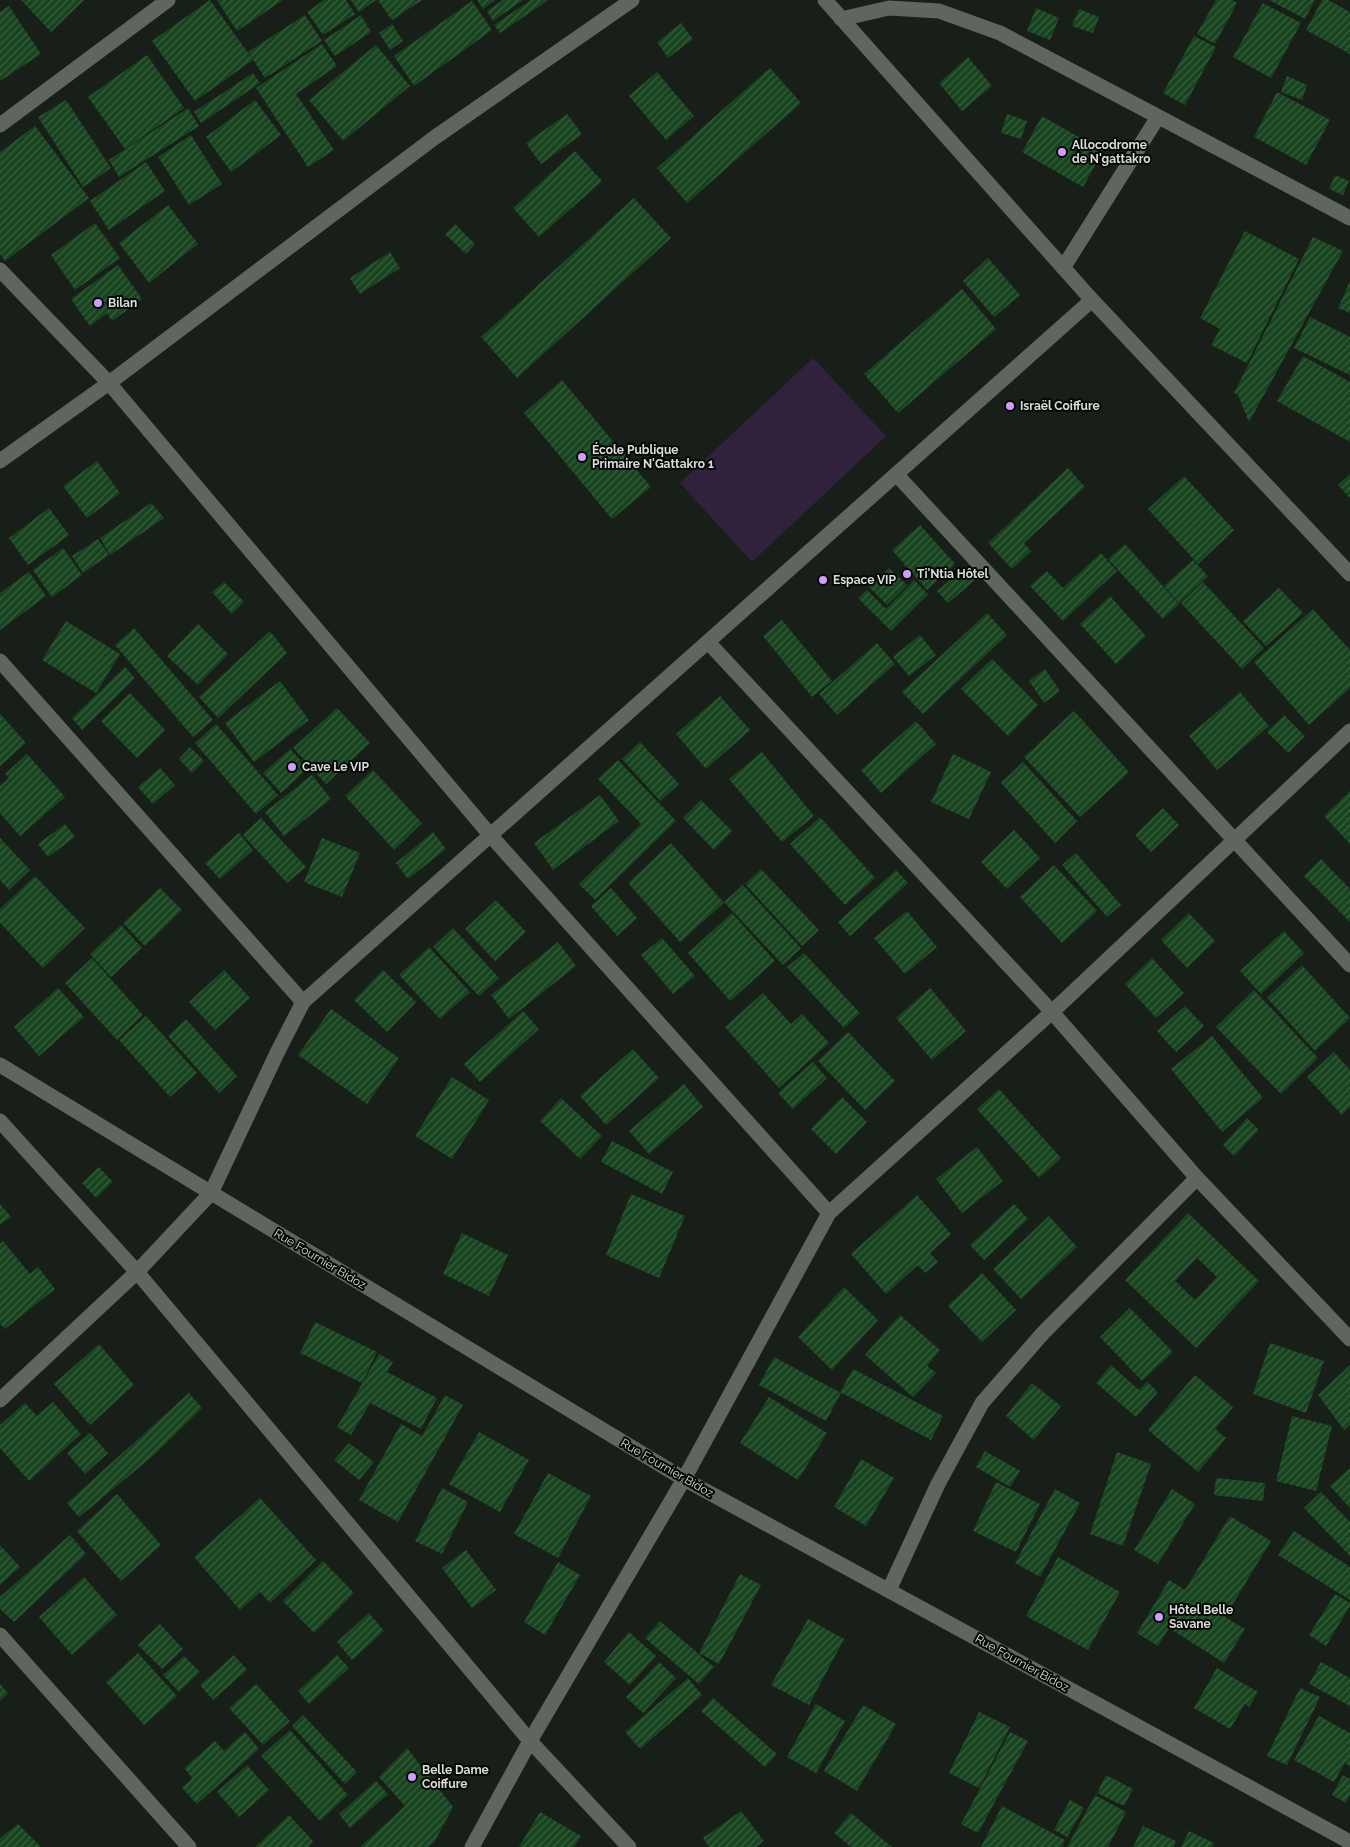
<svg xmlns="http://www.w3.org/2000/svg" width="1350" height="1847" font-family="Raleway,sans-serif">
  <defs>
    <pattern id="building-hatch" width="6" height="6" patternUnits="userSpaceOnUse" patternTransform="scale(1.25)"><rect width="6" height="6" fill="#17441e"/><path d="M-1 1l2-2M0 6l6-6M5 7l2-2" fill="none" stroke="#385f3e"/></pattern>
  </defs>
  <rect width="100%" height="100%" fill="#181f19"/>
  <path fill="#30223d" d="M813 358 886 436 752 562 680 483Z"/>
  <path fill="url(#building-hatch)" fill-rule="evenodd" d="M21 0H84L51 32Z
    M210 0 253 60 195 101 152 41Z
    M217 0H283L237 31Z
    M324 0H346L355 14 323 35 307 12Z
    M351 0H376L359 12Z
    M378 0H422L392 20Z
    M477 0H495L483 9Z
    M503 0H523L493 21 487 11Z
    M531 0H548L500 33 494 25Z
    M1216 0H1232L1237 3 1215 44 1197 34Z
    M1269 0H1315L1305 19Z
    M1322 0H1328L1350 12V54L1306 30Z
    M472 1 492 30 414 86 394 56Z
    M1263 3 1301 23 1271 78 1233 57Z
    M9 6 41 54 0 81V12Z
    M1036 8 1059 18 1050 40 1027 31Z
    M1079 9 1099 17 1093 33 1072 26Z
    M305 15 322 41 265 78 248 52Z
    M361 15 371 32 335 56 324 40Z
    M681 23 693 39 668 58 657 42Z
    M392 24 403 41 390 50 379 33Z
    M1194 36 1216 47 1185 105 1163 93Z
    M322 44 337 66 296 94 334 150 308 167 256 88Z
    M376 45 410 86 343 141 309 100Z
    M147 55 184 108 125 149 88 97Z
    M968 57 992 86 962 111 939 83Z
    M770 68 801 103 687 203 657 168Z
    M657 72 694 116 666 140 629 96Z
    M253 73 260 83 201 123 194 112Z
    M1287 76 1307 85 1302 100 1281 92Z
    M1277 92 1330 120 1306 165 1254 137Z
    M66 100 111 168 83 187 38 117Z
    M255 100 281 135 231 172 206 137Z
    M188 108 199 126 119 177 109 160Z
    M567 114 582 134 541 164 526 143Z
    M1007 114 1027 121 1021 139 1001 133Z
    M1042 116 1103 151 1083 187 1022 152Z
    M35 126 89 198 5 261 0 254V152Z
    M191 135 222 184 189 205 158 157Z
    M575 151 602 181 539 237 513 208Z
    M146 162 165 191 109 230 90 201Z
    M1335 175 1349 181 1343 195 1329 189Z
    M634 198 671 238 517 378 481 337Z
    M168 205 198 244 149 283 119 243Z
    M95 223 120 258 75 290 51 255Z
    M455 224 475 244 466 254 445 234Z
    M1245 231 1299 259 1247 363 1211 345 1220 329 1200 318Z
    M1313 237 1343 251 1249 422 1238 395 1234 393Z
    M390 252 400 268 360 294 350 278Z
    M988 258 1020 295 994 317 963 281Z
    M118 265 142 299 112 321 107 313 90 326 71 299Z
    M1350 281V313L1338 308Z
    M962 289 996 329 898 413 864 374Z
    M1310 317 1350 337V375L1294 348Z
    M1303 356 1350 382V442L1277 401Z
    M562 380 651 487 612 519 524 413Z
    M97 461 120 493 87 518 63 486Z
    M1068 468 1085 487 1024 543 1031 551 1012 569 988 543Z
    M1350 474V498L1338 485Z
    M1184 476 1234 530 1198 564 1148 509Z
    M151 503 164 518 110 555 100 538Z
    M49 508 69 535 28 565 9 538Z
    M920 525 955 564 927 590 892 550Z
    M98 539 109 555 83 573 72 556Z
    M1125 544 1179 604 1163 619 1108 559Z
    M63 548 82 575 52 597 33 570Z
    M1101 553 1117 571 1063 621 1030 586 1047 571 1063 588Z
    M1193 560 1208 576 1179 603 1164 586Z
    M966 567 976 579 948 603 937 591Z
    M889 568 907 585 887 605 869 587Z
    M29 572 46 596 0 630V593Z
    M914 580 928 594 891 631 858 598 867 590 886 609Z
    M224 582 244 602 232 614 212 592Z
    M1203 582 1264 648 1242 669 1181 603Z
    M1279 588 1303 613 1266 646 1243 621Z
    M1110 596 1146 636 1116 664 1080 624Z
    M1313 609 1350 650V688L1309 725 1254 662Z
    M987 613 1007 635 923 714 902 692Z
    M782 620 832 681 812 697 763 636Z
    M66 621 120 654 96 693 42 660Z
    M198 624 228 654 198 685 167 656Z
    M134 628 213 720 193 737 115 645Z
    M270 631 287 653 218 718 199 697Z
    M920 635 936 655 909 676 893 657Z
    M877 643 895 664 837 715 819 694Z
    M992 659 1038 705 1008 736 961 689Z
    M125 667 135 678 82 730 72 718Z
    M1045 669 1060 691 1044 703 1029 681Z
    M280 681 309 720 254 762 225 723Z
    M1240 692 1269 726 1217 770 1189 736Z
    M130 693 165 730 137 758 101 721Z
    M720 696 750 730 706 769 676 734Z
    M337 708 370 743 326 784 293 748Z
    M1074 711 1129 772 1080 817 1024 757Z
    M0 714 26 743 0 766Z
    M1284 715 1305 736 1288 753 1267 732Z
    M916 721 936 744 881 793 861 770Z
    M216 724 278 795 256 814 195 743Z
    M640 742 679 784 660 801 622 759Z
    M190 747 204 761 192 773 179 759Z
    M290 749 308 768 281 793 263 773Z
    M762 752 814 816 782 842 729 779Z
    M27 754 65 797 20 836 0 813V786L9 778 5 774Z
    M953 754 991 772 969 819 931 802Z
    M618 760 676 821 595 900 579 884 641 824 598 779Z
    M1023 762 1077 821 1055 843 1001 783Z
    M160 768 175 785 153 804 138 787Z
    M373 770 422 823 394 850 345 796Z
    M312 775 331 799 284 836 265 812Z
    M1350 791V844L1324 816Z
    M600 795 619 821 553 870 534 843Z
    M701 800 732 831 714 850 683 818Z
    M1163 808 1179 825 1151 852 1135 835Z
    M820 817 875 878 845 905 790 844Z
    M261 818 306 867 287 883 243 835Z
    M65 824 75 837 48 857 38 844Z
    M1014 830 1040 858 1007 889 981 862Z
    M433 832 446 849 408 879 396 863Z
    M239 833 253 850 220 879 205 863Z
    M0 838 30 870 9 890 0 880Z
    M322 838 360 853 342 897 304 882Z
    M671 843 724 903 680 942 628 883Z
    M1076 853 1121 905 1107 917 1062 865Z
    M1321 859 1350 889V922L1304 876Z
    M1054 865 1097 911 1062 943 1020 897Z
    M761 869 819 930 802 946 745 884Z
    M896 870 908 883 850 936 838 922Z
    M35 876 85 928 43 968 0 923V909Z
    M743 885 801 948 783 965 724 902Z
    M160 888 182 910 145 946 123 923Z
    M611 888 637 918 617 936 591 906Z
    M496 900 526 932 495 961 465 929Z
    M907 911 937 947 905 974 874 938Z
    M732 913 775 961 730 1001 688 953Z
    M1189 913 1215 941 1187 968 1161 940Z
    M121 925 142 948 111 977 90 954Z
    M453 928 499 978 479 996 433 947Z
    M1284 931 1304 953 1261 994 1240 971Z
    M662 938 695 976 673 994 641 955Z
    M558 942 576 966 509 1019 491 995Z
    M429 947 470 992 440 1019 399 975Z
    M804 953 860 1013 844 1028 787 967Z
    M92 958 143 1015 117 1040 65 983Z
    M1152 958 1184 993 1156 1018 1125 984Z
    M1302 965 1350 1018 1315 1051 1267 998Z
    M224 970 250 998 215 1030 189 1002Z
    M383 970 416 1002 387 1032 354 1000Z
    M58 988 84 1017 39 1056 14 1027Z
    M930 988 966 1031 932 1060 896 1018Z
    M1254 990 1318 1058 1281 1094 1216 1027Z
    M763 993 791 1024 802 1014 829 1043 779 1088 725 1027Z
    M1185 1006 1204 1026 1176 1052 1157 1031Z
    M331 1009 399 1058 367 1104 298 1055Z
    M523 1011 539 1029 480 1082 464 1064Z
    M146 1016 197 1073 170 1097 119 1040Z
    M186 1019 237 1076 219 1093 168 1036Z
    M848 1032 895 1081 865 1110 818 1061Z
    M1212 1036 1263 1098 1222 1132 1171 1069Z
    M633 1049 659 1078 606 1125 580 1096Z
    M1334 1052 1350 1070V1107L1342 1115 1307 1077Z
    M813 1062 827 1078 793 1109 778 1093Z
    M452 1077 489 1100 452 1159 415 1136Z
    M684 1084 703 1107 649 1154 629 1131Z
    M999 1089 1061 1158 1039 1178 977 1109Z
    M842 1097 867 1122 836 1154 811 1129Z
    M561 1098 602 1136 580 1159 540 1121Z
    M1247 1118 1259 1130 1234 1156 1223 1145Z
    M612 1141 673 1172 662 1194 601 1162Z
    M977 1147 1003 1181 962 1213 936 1179Z
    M99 1167 113 1182 96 1198 82 1183Z
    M631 1194 685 1216 659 1278 606 1255Z
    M917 1195 951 1234 930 1253 938 1262 925 1273 918 1265 886 1294 851 1254Z
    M0 1204 11 1217 0 1225Z
    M1014 1204 1028 1219 984 1260 970 1245Z
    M1188 1213 1259 1281 1196 1348 1125 1280ZM1197 1258 1217 1277 1195 1300 1175 1281Z
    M1049 1216 1077 1247 1021 1299 993 1269Z
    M462 1233 508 1255 489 1296 443 1274Z
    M3 1241 30 1274 38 1267 55 1289 5 1329 0 1324V1244Z
    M982 1273 1016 1310 982 1342 948 1306Z
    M844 1287 878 1320 832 1370 798 1337Z
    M1130 1308 1173 1352 1142 1381 1100 1337Z
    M900 1315 940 1350 927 1366 936 1373 913 1397 865 1355Z
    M315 1322 377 1352 362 1383 300 1353Z
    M1270 1343 1324 1361 1306 1413 1253 1394Z
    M99 1344 134 1385 90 1425 54 1384Z
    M379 1354 393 1362 387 1372 437 1398 421 1429 370 1403 351 1435 337 1427Z
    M774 1357 841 1393 826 1421 759 1385Z
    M1111 1365 1139 1390 1147 1382 1158 1392 1136 1417 1096 1383Z
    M1350 1365V1425L1344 1430 1318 1395Z
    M853 1369 943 1416 931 1440 840 1392Z
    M1195 1375 1233 1407 1215 1429 1226 1438 1198 1472 1148 1430Z
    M1032 1383 1061 1406 1034 1440 1006 1416Z
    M189 1393 202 1408 153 1456 79 1517 67 1503Z
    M445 1395 463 1405 398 1522 359 1500 401 1424 422 1436Z
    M769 1397 827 1433 798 1480 740 1443Z
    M53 1402 81 1434 29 1481 0 1448V1425L25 1403 37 1416Z
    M1292 1416 1332 1426 1316 1491 1276 1481Z
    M479 1432 529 1460 500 1512 449 1484Z
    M90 1433 108 1453 85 1474 67 1453Z
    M349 1443 374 1462 359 1480 334 1460Z
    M985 1451 1020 1471 1010 1487 976 1467Z
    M1117 1452 1151 1464 1123 1546 1090 1534Z
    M861 1459 894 1478 866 1526 834 1507Z
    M1350 1468V1508L1330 1486Z
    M548 1473 591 1496 558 1558 514 1534Z
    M1216 1478 1265 1483 1263 1501 1214 1495Z
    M996 1482 1040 1504 1016 1552 973 1531Z
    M442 1488 468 1502 442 1554 415 1541Z
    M1055 1489 1080 1503 1040 1577 1015 1563Z
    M1172 1489 1195 1504 1158 1564 1134 1550Z
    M1321 1492 1350 1522V1556L1304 1508Z
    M117 1494 161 1545 121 1581 77 1531Z
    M260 1498 316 1560 270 1603 260 1592 240 1610 194 1557Z
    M1230 1516 1271 1541 1225 1617 1245 1629 1224 1663 1169 1628 1158 1646 1137 1633 1169 1580 1185 1590Z
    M1294 1531 1350 1567V1600L1278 1555Z
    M70 1535 86 1554 14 1622 0 1609V1597Z
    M0 1545 20 1567 0 1585Z
    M466 1550 496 1590 472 1608 442 1568Z
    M1058 1557 1120 1592 1088 1650 1026 1616Z
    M323 1561 354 1593 314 1633 283 1601Z
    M558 1562 580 1575 545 1635 524 1622Z
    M740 1574 761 1585 719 1664 699 1653Z
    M84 1577 117 1615 72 1655 39 1617Z
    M1335 1594 1350 1603V1606L1326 1646 1309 1635Z
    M369 1613 384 1631 352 1660 337 1642Z
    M808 1619 844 1639 809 1705 771 1685Z
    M660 1621 714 1667 699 1684 645 1638Z
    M160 1624 183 1649 162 1669 138 1645Z
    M629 1632 656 1656 630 1685 604 1662Z
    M138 1653 177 1696 144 1725 106 1682Z
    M234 1655 247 1670 213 1700 200 1685Z
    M337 1655 349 1668 309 1704 298 1691Z
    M184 1656 200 1672 179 1692 163 1675Z
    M659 1662 676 1678 643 1713 626 1697Z
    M1321 1662 1350 1678V1706L1309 1684Z
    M1217 1668 1258 1692 1249 1707 1245 1704 1230 1729 1194 1708Z
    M688 1678 702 1695 640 1749 625 1732Z
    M0 1684 8 1693 0 1701Z
    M256 1684 290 1721 263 1745 229 1708Z
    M1300 1688 1320 1697 1287 1765 1267 1756Z
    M713 1698 777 1754 765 1767 701 1711Z
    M816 1704 845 1721 816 1773 787 1757Z
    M863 1705 896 1724 857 1791 824 1771Z
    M979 1712 1010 1727 979 1788 949 1773Z
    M303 1715 357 1772 345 1784 292 1726Z
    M1319 1716 1350 1733V1766L1345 1763 1334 1782 1294 1760Z
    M290 1730 348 1795 320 1821 261 1756Z
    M245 1732 259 1749 197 1804 182 1788 192 1778 184 1768 215 1741 224 1751Z
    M1010 1732 1028 1741 978 1833 961 1824Z
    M407 1748 453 1807 435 1841 428 1847H360L405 1806 379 1777Z
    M247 1765 269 1790 239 1817 217 1792Z
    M1106 1775 1133 1789 1124 1806 1097 1793Z
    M1343 1775 1350 1779V1795L1346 1803 1332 1795Z
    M376 1781 388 1794 350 1828 339 1814Z
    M1095 1795 1126 1812 1108 1847H1067Z
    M1070 1800 1084 1808 1067 1837 1054 1830Z
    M1002 1806 1065 1840 1062 1847H981Z
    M741 1811 764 1841 756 1847H709L703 1838Z
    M540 1812 581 1836 574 1847H519Z
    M851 1813 892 1847H851L834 1833Z
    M289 1815 313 1841 309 1847H255Z
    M18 1824 41 1847H0V1838Z
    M1143 1826 1176 1841 1174 1847H1133Z
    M1189 1831 1214 1843 1212 1847H1181Z"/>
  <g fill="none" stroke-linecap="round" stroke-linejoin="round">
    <path stroke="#5e665e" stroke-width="15" d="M825 0 1092 300 1350 574
      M841 19 889 8 939 11 1000 33 1350 218
      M0 125 168 0
      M1063 268 1158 117
      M0 270 109 383 491 836 829 1213
      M0 461 109 383 434 138 632 0
      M896 474 1350 965
      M708 642 1052 1012 1197 1178 1350 1339
      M0 661 303 1002
      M0 1065 684 1479 1350 1842
      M0 1121 137 1272 530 1741 629 1847
      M0 1400 137 1272 211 1193 277 1053 303 1002 1092 300
      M889 1590 938 1484 982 1403 1043 1333 1197 1178
      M0 1635 189 1847
      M472 1847 530 1741 684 1479 829 1213 1052 1012 1350 731"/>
  </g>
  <g fill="#d09dfe" stroke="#060806" stroke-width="2">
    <circle cx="1062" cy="152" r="5"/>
    <circle cx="98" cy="303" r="5"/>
    <circle cx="1010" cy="406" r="5"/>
    <circle cx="582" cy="457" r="5"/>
    <circle cx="907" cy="574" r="5"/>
    <circle cx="823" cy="580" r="5"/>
    <circle cx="292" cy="767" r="5"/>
    <circle cx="1159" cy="1617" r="5"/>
    <circle cx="412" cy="1777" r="5"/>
  </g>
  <g text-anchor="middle" stroke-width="4" stroke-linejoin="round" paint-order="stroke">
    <g font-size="12" font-weight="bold" fill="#d9ded9" stroke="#060806" text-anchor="start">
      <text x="1072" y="149">Allocodrome<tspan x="1072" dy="14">de N'gattakro</tspan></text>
      <text x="108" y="307">Bilan</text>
      <text x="1020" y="410">Israël Coiffure</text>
      <text x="592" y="454">École Publique<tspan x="592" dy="14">Primaire N'Gattakro 1</tspan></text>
      <text x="917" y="578">Ti'Ntia Hôtel</text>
      <text x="833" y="584">Espace VIP</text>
      <text x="302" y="771">Cave Le VIP</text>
      <text x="1169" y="1614">Hôtel Belle<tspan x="1169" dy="14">Savane</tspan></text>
      <text x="422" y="1774">Belle Dame<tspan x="422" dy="14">Coiffure</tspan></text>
    </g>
    <g font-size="12" fill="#d9ded9" stroke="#060806">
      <text transform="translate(320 1259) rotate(31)" y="4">Rue Fournier Bidoz</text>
      <text transform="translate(667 1468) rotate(30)" y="4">Rue Fournier Bidoz</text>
      <text transform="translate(1022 1663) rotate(29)" y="4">Rue Fournier Bidoz</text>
    </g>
  </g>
</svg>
